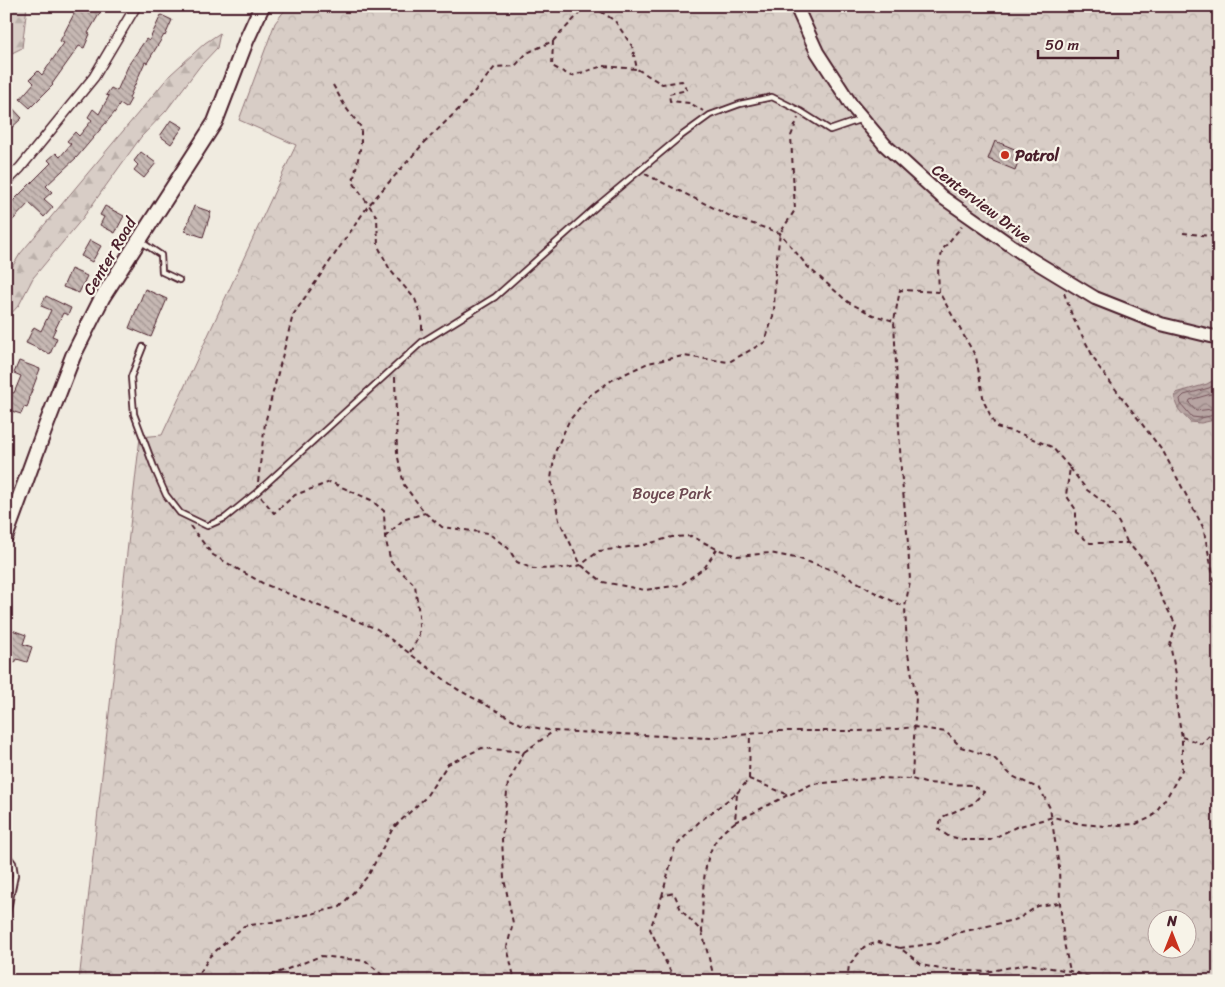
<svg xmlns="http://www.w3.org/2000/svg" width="1225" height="987" font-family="Sriracha,sans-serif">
  <defs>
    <pattern id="forest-firs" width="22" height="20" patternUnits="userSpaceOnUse" patternTransform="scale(1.25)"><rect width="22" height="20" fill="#d8cdc6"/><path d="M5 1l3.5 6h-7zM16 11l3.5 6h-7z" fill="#bbb0aa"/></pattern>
    <pattern id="park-crowns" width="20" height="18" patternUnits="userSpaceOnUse" patternTransform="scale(1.25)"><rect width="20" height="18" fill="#d8cdc6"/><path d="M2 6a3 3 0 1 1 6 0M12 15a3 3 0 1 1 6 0" fill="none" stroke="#bbb0aa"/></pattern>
    <pattern id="water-waves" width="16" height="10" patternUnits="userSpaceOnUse" patternTransform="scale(1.25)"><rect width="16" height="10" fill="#b7a4a2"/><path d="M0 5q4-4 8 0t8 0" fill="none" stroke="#978584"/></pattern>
    <pattern id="building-back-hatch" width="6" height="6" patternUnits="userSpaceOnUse" patternTransform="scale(1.25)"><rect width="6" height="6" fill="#c6b8b3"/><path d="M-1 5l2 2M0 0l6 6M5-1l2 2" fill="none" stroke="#a39592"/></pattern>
  </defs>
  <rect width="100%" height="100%" fill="#f0ebe0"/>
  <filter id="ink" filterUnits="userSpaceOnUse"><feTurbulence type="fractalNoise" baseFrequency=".02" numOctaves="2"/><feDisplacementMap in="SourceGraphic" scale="10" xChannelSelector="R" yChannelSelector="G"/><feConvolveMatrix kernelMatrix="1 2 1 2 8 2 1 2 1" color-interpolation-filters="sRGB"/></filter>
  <g filter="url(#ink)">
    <path fill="url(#forest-firs)" stroke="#917678" d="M6 6H27L22 48 6 56Z
      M220 33 217 48 200 66 166 111 141 137 82 219 33 278 19 305 6 319V277L20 254 170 75 205 43Z"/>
    <path fill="url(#park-crowns)" stroke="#917678" fill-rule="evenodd" d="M288 6H1219V981H79L140 437 162 435 296 145 239 120 275 23ZM1158 920H1188V950H1158Z"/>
    <path fill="url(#water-waves)" stroke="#8b6f72" d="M1219 377V419L1201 423 1190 422C1182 413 1172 406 1176 393L1207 384Z"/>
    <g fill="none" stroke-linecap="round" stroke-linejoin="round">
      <path stroke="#76545b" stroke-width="1" d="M1219 382 1209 388 1184 395 1180 399 1181 404 1192 417 1201 418 1219 414
        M1219 389 1211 394 1190 400 1189 403 1196 411 1219 408"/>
    </g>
    <path fill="url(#building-back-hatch)" stroke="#4a1f2b" d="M78 6H104L88 33 90 34 84 48 79 46 52 84 53 85 30 108 20 99 34 83 30 79 38 71 42 75 64 43 60 41Z
      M161 15 172 20 165 36 164 35 147 63 145 62 129 98 131 99 126 108 120 104 115 112 77 157 46 186 52 192 44 199 53 207 44 217 29 203 12 221 6 216V208L51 163 48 160 56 153 60 157 71 144 67 141 75 132 79 136 92 120 88 117 93 109 99 114 109 96 106 95 111 88 117 91 129 64 146 39 149 41Z
      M6 101 22 118 6 133Z
      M171 120 183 127 171 144 160 136Z
      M995 141 1022 152 1015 170 988 159Z
      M141 152 156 163 144 178 134 170 138 165 134 161Z
      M105 206 124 216 115 233 100 225 104 217 100 215Z
      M194 206 211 212 203 237 185 231Z
      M90 240 101 246 92 262 81 256Z
      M71 269 87 276 79 293 63 287Z
      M145 289 167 299 151 337 129 328Z
      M46 296 71 308 68 315 63 313 52 336 57 338 50 354 26 343 34 327 41 331 51 310 41 306Z
      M19 361 40 369 29 398H30L27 408 24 407 21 414 8 410 10 403 6 402 9 392 14 393 21 376 14 373Z
      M12 630 26 635 23 644 32 647 27 662 17 659 15 663 6 660V646Z"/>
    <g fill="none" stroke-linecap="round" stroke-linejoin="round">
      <g stroke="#4a1f2b" stroke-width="8">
        <path id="lane" d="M140 241 161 255 162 272 179 280
          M143 347 131 377 134 414 155 470 166 495 180 513 207 526 225 518 257 492 422 342 495 297 597 206 681 136 710 115 740 104 772 97 800 111 830 130 862 119
          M6 854 13 863 15 875 6 919"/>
      </g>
      <g stroke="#4a1f2b" stroke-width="12">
        <path id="street" d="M6 182 20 168 94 77 136 6"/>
      </g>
      <g stroke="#4a1f2b" stroke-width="16">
        <path id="secondary" d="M796 6 817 52 852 106 885 145 942 197 1029 258 1095 298 1161 324 1219 338"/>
      </g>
      <g stroke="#4a1f2b" stroke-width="18">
        <path id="primary" d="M6 535 44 431 73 356 102 298 215 122 246 41 262 6"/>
      </g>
      <path stroke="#4a1f2b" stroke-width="2" stroke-dasharray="5 4" stroke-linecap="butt" d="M593 6 615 21 632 46 637 69 662 84 682 81 687 90 669 94 670 101 690 103 703 111
        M553 41 552 66 571 76 603 66 637 69
        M333 85 346 108 361 127V145L353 182 377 217 378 246 390 270 415 299 422 318V333
        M645 174 732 217 780 233 808 267 848 302 873 315 894 321
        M1183 233 1219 237
        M939 292 900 290 894 321 901 470 908 543 910 581 905 607 907 648 916 697 912 779 925 783 971 785 984 792 972 804 942 817 938 829 948 836 964 840H990L1016 827 1053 817 1081 824 1104 826 1136 824 1152 817 1168 795 1182 770V737L1177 709 1176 674 1170 645 1176 625 1161 597 1148 565 1128 543H1090L1076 532V510L1066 495 1070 468 1052 447 1021 434 996 427 984 402 976 357 939 292 938 268 943 249 962 226
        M1064 293 1073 318 1098 366 1164 453 1203 527 1215 584 1219 616
        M395 377 397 453 404 485 425 513 442 527 488 533 508 548 517 562 533 569 567 568 581 565 599 551 644 545 672 537 691 536 717 549 737 556 770 553 800 559 844 574 872 591 905 607
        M1070 468 1087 490 1105 503 1119 523 1127 542
        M258 482 265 423 293 315 368 206 423 144 464 104 495 67 515 66 527 53 553 41 578 15 584 6
        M261 497 274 513 295 495 330 482 371 500 384 511 385 537 391 562 415 585 419 615V636L409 654
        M190 526 213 555 264 584 377 629 457 689 523 725 553 731
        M385 537 403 520 425 513
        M717 549 705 567 681 585 645 590 603 582 581 565 559 520 551 479 555 452 569 421 589 396 612 380 648 363 683 356 729 362 765 342 774 313 775 273 780 233 795 210 791 136 798 118
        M1182 737 1202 744 1219 725
        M524 752 554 731 710 738 778 731H859L897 729 914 727 946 732 961 747 993 757 1012 776 1040 789 1050 808 1059 867 1060 903 1064 943 1070 971
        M749 779 750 734
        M737 793 749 779 789 795 812 784 878 778 912 779
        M735 822 788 795
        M662 896 675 847 699 822 737 793 735 822C730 826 724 830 720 835 700 858 703 903 702 932
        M900 948 938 943 957 933 1018 919 1038 906 1059 903
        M197 981V978L210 956 244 926 285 920 340 907 368 876 393 828 425 798 448 764 482 748 524 752 508 783 502 839 504 879 513 923 507 947 515 981
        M263 981 267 977 321 956 366 961 389 981
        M675 981 650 929 662 896 674 893 681 910 702 932 715 981
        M847 981 849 965 864 947 878 942 900 948 922 965 940 969 986 972 1027 964 1070 971 1104 981"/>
      <use href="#lane" stroke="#f7f3e8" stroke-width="4.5"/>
      <use href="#street" stroke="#f7f3e8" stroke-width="9"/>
      <use href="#secondary" stroke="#f7f3e8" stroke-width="12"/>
      <use href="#primary" stroke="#f7f3e8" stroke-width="14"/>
    </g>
  </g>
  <circle fill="#c8321e" stroke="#f7f3e8" stroke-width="2" cx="1005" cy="155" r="5"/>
  <g text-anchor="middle" stroke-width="4.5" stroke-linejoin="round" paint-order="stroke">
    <g font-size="16" font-weight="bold" fill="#4a1f2b" stroke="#f7f3e8" text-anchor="start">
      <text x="1015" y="161">Patrol</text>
    </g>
    <g font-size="16" fill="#4a1f2b" stroke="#f7f3e8">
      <text transform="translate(982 203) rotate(37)" y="6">Centerview Drive</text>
      <text transform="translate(109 256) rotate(-59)" y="6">Center Road</text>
    </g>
    <g font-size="16" fill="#6e4a52" stroke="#f7f3e8">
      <text x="672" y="499">Boyce Park</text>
    </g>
  </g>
  <rect width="1225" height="987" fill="none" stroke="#f7f3e8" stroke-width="25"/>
  <rect x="12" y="12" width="1200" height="962" fill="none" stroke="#4a1f2b" stroke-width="2" filter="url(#ink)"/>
  <g transform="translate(1172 934)"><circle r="24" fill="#f7f3e8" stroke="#b29e9c"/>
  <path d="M0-4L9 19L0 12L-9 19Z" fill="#c8321e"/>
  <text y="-8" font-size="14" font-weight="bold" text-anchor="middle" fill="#4a1f2b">N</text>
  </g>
  <path d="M1038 50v8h80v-8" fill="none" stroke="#4a1f2b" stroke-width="2.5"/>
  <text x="1045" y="50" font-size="15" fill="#4a1f2b" stroke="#f7f3e8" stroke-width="4" paint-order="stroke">50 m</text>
</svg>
